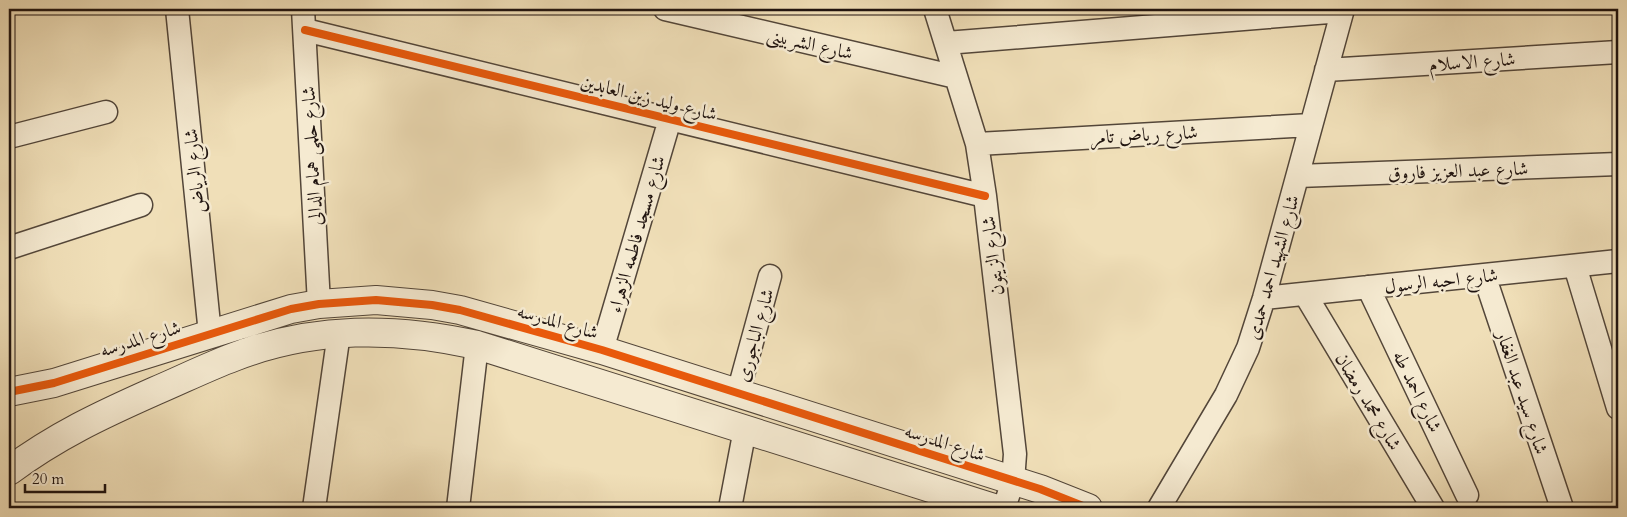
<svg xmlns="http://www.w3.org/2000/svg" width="1627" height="517" font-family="Cardo,Amiri,serif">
  <rect width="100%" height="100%" fill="#f0dfb8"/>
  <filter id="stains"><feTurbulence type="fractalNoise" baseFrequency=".004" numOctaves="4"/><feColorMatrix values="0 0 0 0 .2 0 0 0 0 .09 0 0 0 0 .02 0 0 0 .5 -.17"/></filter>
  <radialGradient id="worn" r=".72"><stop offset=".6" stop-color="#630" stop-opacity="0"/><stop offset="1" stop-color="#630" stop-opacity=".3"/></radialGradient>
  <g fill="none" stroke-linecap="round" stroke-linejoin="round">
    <g stroke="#534639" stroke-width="25">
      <path id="minor" d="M177 9 210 334
        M303 9 319 304
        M665 9 956 77
        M935 9 977 144 985 196 1015 454 1013 481 1004 508
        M305 30 985 196
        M946 43 1342 11
        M1326 70 1618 52
        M9 137 106 112
        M977 144 1311 125
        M1298 176 1618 164
        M9 248 141 205
        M1575 266 1618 408
        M1484 275 1562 508
        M1368 287 1467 495
        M1305 294 1433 508
        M1264 298 1618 261
        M602 350 670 119
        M738 393 770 276
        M314 508 339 333
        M458 508 477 345
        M730 508 745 429
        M1159 508 1226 395 1248 348 1264 298 1343 9"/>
    </g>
    <g stroke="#534639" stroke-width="30">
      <path id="tertiary" d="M9 392 54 383 291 309 319 304 376 300 432 305 460 310 602 350 1040 489 1088 508
        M9 471C56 436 101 415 155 391 181 380 207 367 234 357 314 326 395 327 477 345L994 508"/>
    </g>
    <use href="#minor" stroke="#f5ead1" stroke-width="22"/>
    <use href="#tertiary" stroke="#f5ead1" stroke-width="28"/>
    <g stroke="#f5ead1" stroke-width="11">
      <path id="cycleway" d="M305 30 985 196
        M9 392 54 383 291 309 319 304 376 300 432 305 460 310 602 350 1040 489 1088 508"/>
    </g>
    <use href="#cycleway" stroke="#e8590c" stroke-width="8"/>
  </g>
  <g text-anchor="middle" stroke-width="5" stroke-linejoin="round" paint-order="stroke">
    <g font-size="19" fill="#1f130f" stroke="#f5ead1">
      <text transform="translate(810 43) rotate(13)" y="7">شارع الشربينى</text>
      <text transform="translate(1472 61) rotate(-4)" y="7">شارع الاسلام</text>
      <text transform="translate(649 97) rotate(14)" y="7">شارع وليد زين العابدين</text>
      <text transform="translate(1144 134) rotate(-3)" y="7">شارع رياض تامر</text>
      <text transform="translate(311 156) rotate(-93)" y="7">شارع حلمى همام الدالى</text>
      <text transform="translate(1458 170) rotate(-2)" y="7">شارع عبد العزيز فاروق</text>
      <text transform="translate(194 171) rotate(-96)" y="7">شارع الرياض</text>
      <text transform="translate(636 234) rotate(-74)" y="7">شارع مسجد فاطمه الزهراء</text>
      <text transform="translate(992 256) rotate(-97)" y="7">شارع الزيتون</text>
      <text transform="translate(1272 267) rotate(-74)" y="7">شارع الشهيد احمد حمدى</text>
      <text transform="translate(1441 280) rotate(-6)" y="7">شارع احبه الرسول</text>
      <text transform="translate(558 321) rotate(16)" y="7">شارع المدرسه</text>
      <text transform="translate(754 335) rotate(-74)" y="7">شارع الباجورى</text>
      <text transform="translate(140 338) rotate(-17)" y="7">شارع المدرسه</text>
      <text transform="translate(1418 391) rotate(64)" y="7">شارع احمد طه</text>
      <text transform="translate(1523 392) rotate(72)" y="7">شارع سيد عبد الغفار</text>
      <text transform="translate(1369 401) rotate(59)" y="7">شارع محمد رمضان</text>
      <text transform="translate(945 442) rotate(18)" y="7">شارع المدرسه</text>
    </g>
  </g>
  <rect width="1627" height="517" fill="none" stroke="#f0dfb8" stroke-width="30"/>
  <rect x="10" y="10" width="1607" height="497" fill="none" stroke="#1f130f" stroke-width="2.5"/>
  <rect x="15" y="15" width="1597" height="487" fill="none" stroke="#1f130f"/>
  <path d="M25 484v8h80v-8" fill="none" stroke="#1f130f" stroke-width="2.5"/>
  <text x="32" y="484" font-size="15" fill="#1f130f" stroke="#f5ead1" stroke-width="4" paint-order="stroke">20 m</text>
  <rect width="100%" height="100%" filter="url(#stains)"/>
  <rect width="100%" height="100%" fill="url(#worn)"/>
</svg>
